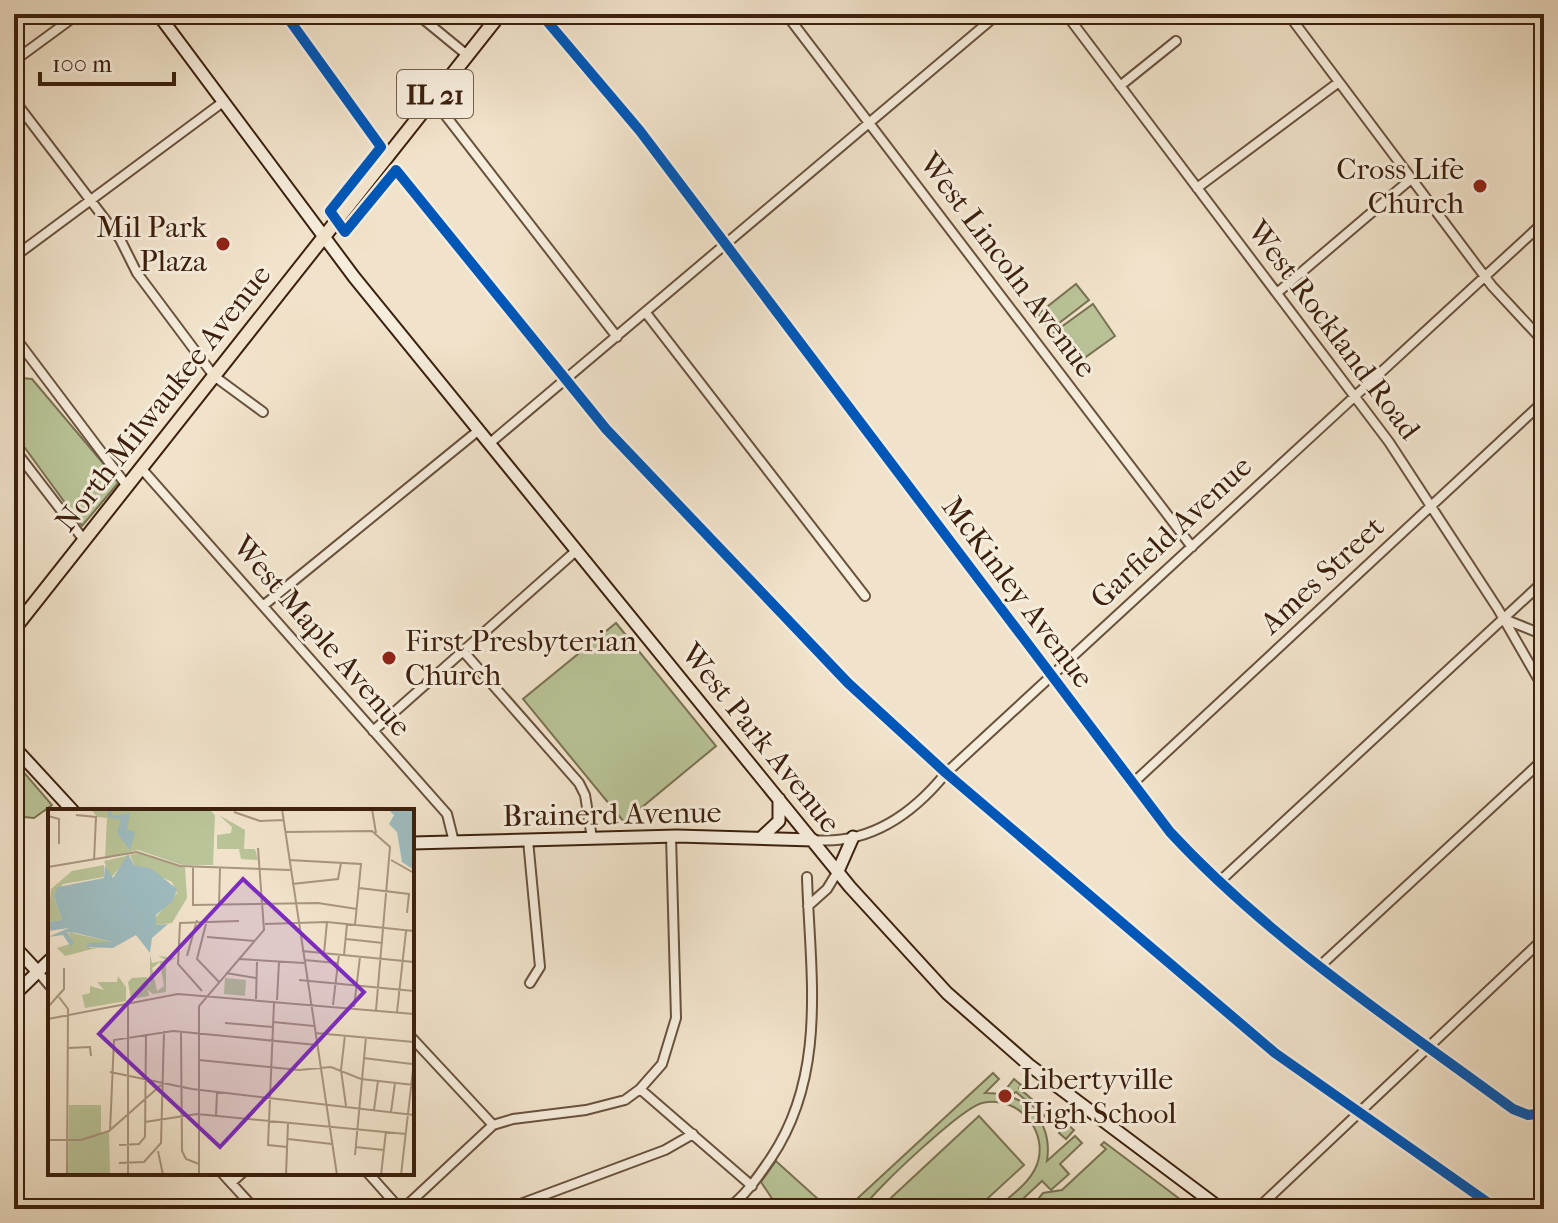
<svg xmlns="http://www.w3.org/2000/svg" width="1558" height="1223" font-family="'IM FELL French Canon',serif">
  <rect width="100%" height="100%" fill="#f1e3cb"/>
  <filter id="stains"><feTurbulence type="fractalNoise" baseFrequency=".0025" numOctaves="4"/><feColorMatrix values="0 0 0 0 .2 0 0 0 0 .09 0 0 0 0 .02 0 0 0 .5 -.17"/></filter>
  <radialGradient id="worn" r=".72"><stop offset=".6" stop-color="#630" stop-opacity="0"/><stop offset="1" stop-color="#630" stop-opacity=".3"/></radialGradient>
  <path fill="#b9c498" stroke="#7a7252" stroke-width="2" d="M1076 284 1089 300 1050 330 1038 314Z
    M1093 304 1115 336 1076 364 1053 333Z
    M22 378 32 379 119 482 82 526 14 433V384Z
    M616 623 716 746 624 822 523 699Z
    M14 761 52 805 34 818 14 816Z
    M993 1073 999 1079 985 1093C1025 1092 1053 1121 1047 1161L1075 1136 1082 1143 1060 1164 1069 1174 1051 1190 1042 1181 1012 1209H996C1009 1197 1027 1185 1035 1169 1052 1135 1020 1094 982 1103 962 1108 875 1189 862 1209H846Z
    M1014 1079 1021 1085 1019 1088 1064 1127 1067 1124 1074 1130 1066 1139 1059 1133 1061 1130 1016 1092 1013 1094 1007 1088Z
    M979 1116 1024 1165 976 1209H879Z
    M1104 1142 1193 1209H1030L1043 1193 1062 1190 1106 1149 1101 1145Z
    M776 1161 778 1163 829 1209H779L761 1182Z"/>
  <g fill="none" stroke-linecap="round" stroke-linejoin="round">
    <g stroke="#69513c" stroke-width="12">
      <path id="street" d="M417 14 467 55
        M541 14 640 131 1170 832C1270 940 1395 1022 1513 1109L1528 1115 1544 1113
        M786 14 1192 547
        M1066 14 1389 442 1498 609 1544 689
        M1288 14 1492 286 1544 342
        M14 61 78 14
        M1120 86 1176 41
        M432 98 617 337
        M14 100 120 239 137 273 214 376 263 412
        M1197 188 1339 82
        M14 257 223 102
        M1277 293 1411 179
        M646 313 865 596
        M14 336 127 486
        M490 443 998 14
        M14 449 84 540
        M141 468 447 814 454 842
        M264 605 479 430
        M1504 619 1544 635
        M463 651 579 783 585 795 592 838
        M373 731 577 550
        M1132 784 1544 401
        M528 840 540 967 530 983
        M813 840C868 845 912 815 946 773L1544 222
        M1219 882 1544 581
        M808 906 827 889 838 871
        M1320 966 1544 759
        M38 972 50 986
        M412 1038 493 1125
        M640 1089 752 1186
        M222 1173 255 1209
        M368 1173 400 1209
        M231 1183 242 1173
        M403 1209 493 1125 513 1119 586 1110 625 1100 640 1089 662 1064 676 1018 671 836
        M507 1209 665 1150 693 1134
        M727 1209C746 1195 758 1177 771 1158 828 1073 810 973 807 877
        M1257 1209 1544 938"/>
    </g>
    <g stroke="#3c200d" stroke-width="15">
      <path id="secondary" d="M158 14 354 277 850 887 947 993 1029 1065 1221 1209
        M14 747 73 811
        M763 836 779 821V799
        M412 843 677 836 813 840
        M838 871 853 837
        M14 946 38 972
        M14 995 50 960"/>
    </g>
    <g stroke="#3c200d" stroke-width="16">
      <path id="primary" d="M14 629 500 14"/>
    </g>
    <use href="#street" stroke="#f6eddd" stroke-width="8"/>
    <use href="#secondary" stroke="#f6eddd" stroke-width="11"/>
    <use href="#primary" stroke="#f1e3cb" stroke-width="12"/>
    <g stroke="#f6eddd" stroke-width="15">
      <path id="cycleway" d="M285 14 381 147 330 211 345 232 396 170 606 429 848 683 946 773 1275 1053 1497 1209
        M541 14 640 131 1170 832C1270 940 1395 1022 1513 1109L1528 1115 1544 1113"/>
    </g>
    <use href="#cycleway" stroke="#0057b8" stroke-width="10"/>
  </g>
  <g fill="#8f2418" stroke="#f6eddd" stroke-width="3">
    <circle cx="1480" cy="186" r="8"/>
    <circle cx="223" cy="244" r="8"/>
    <circle cx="389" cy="658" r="8"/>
    <circle cx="1005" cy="1096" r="8"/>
  </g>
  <g text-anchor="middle" stroke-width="6" stroke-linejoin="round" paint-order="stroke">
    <rect fill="#f6eddd" stroke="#745e4b" stroke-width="2" x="397" y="70" width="76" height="48" rx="6"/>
    <g font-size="28" font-weight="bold" fill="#3c200d">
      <text x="435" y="104">IL 21</text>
    </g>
    <g font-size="30" fill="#3c200d" stroke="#f6eddd" text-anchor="end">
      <text x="1464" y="179">Cross Life<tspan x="1464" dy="34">Church</tspan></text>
      <text x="207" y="237">Mil Park<tspan x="207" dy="34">Plaza</tspan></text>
      <text x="405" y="651" text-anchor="start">First Presbyterian<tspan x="405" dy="34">Church</tspan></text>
      <text x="1021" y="1089" text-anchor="start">Libertyville<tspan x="1021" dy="34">High School</tspan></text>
    </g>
    <g font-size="30" fill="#3c200d" stroke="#f6eddd">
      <text transform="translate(1008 265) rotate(53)" y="10">West Lincoln Avenue</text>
      <text transform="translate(1334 330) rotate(53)" y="10">West Rockland Road</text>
      <text transform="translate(163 398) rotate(-52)" y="10">North Milwaukee Avenue</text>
      <text transform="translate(1171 532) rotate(-43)" y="10">Garfield Avenue</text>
      <text transform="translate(1322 575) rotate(-43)" y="10">Ames Street</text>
      <text transform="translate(1018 592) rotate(53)" y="10">McKinley Avenue</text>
      <text transform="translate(322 636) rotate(49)" y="10">West Maple Avenue</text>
      <text transform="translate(761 738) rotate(51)" y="10">West Park Avenue</text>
      <text transform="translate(612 814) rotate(-1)" y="10">Brainerd Avenue</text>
    </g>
  </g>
  <g transform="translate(48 809)">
    <rect width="366" height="366" fill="#f1e3cb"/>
    <path d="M43 0H161L167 6 165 56H134L90 41 57 50 59 9 49 8ZM171 6 197 21 196 40H207L210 51 193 50 191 40H169V26L183 24 184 18ZM91 44 137 58 139 89 124 114 108 116V108L129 84 124 73 86 56 82 46 63 69 56 52ZM56 56V68L15 75 6 87 14 111 0 113 3 80 24 62ZM20 123 64 133 65 135 40 134 42 139 52 138 17 147 9 139 25 134ZM102 146 104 154 118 151 110 147 128 149 118 154V183L105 185 100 181 101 187 83 190 80 173 84 169 99 168 102 177ZM112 153 116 177 109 182 104 159ZM70 167 78 178V192L37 199 34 186 42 184V177L56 181 49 173H69ZM177 169 198 171 197 187 176 185ZM21 296H53V325L61 323 62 364H20Z" fill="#b9c498" fill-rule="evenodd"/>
    <path d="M60 0 66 7 82 4 79 20 87 23 82 41 69 24 73 11 60 8ZM340 0H366V61L354 53 349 23 341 15 346 6ZM80 45 86 56 104 60 129 80 125 92 108 106V116L120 115 104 129 102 144 88 126 65 139 38 138 40 134 64 133 28 124 19 123 26 134 23 138 15 126 0 128 21 119 0 122V113L14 111 6 87 10 78 56 69 57 56 65 69Z" fill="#9ebcc0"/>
    <path fill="none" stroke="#a9957f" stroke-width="2" d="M234 0 289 366M324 0 328 24M186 3 212 12 235 11M28 6 48 8 46 52M0 7 11 10V35M237 23 324 22 342 38 328 201M241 51 313 55 307 116M343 51 366 64M0 58 89 43 132 57 242 61M145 58V96L270 94 309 100M244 75 290 70 293 54M311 79 361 85 359 104M171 97 172 59M159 111 149 150 171 173M217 115 279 113 366 122M159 128 207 132M298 130 335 134M254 142 366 153M276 144 279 113M296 146 299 115M139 147 149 111M190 150 256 154M256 151 289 154M178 164 208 169M251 171 366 182M154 182 130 155 132 114 191 112M11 188 20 200 19 366M208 190 209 153M229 191 231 153M226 194 220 336 239 338M285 196 291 145M0 198 16 180V159M306 198 312 148M349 203 358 122M0 210 130 185 366 205M225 213 266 217M177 214 225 218M133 224 134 342 138 350 151 355M267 224 366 233M297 226 293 261 298 297M20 239 42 238 43 247M315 249 364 255M151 251 251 261 283 258 313 270 366 276M62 263 144 280 366 306M326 301 330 272M343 303 347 274M168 307 169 283M97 313 149 305 358 325M62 322 66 231 125 222 269 236M240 330 284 335M0 331H33L61 322 113 276M71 336 91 335 97 328 98 225M307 338 336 341M110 342 115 366M307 346 318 228M71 354 96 353 113 334 116 222M0 355 1 331M80 366V195M151 366V197L216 121 210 39M238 366 240 314M333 366 338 322M353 366 366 252"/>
    <path fill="#7b2cbf" fill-opacity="0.15" stroke="#7b2cbf" stroke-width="4" d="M195 70 316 183 172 338 51 225Z"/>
    <rect width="366" height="366" fill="none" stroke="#3c200d" stroke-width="4"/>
  </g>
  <rect width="1558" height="1223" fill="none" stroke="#f1e3cb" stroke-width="48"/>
  <rect x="16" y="16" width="1526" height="1191" fill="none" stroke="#3c200d" stroke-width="4"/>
  <rect x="24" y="24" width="1510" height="1175" fill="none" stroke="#3c200d" stroke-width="2"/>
  <path d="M40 72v12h134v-12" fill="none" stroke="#3c200d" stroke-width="4"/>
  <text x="52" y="72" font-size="24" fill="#3c200d" stroke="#f6eddd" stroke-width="6" paint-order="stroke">100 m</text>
  <rect width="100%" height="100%" filter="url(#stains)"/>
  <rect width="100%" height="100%" fill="url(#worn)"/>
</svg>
